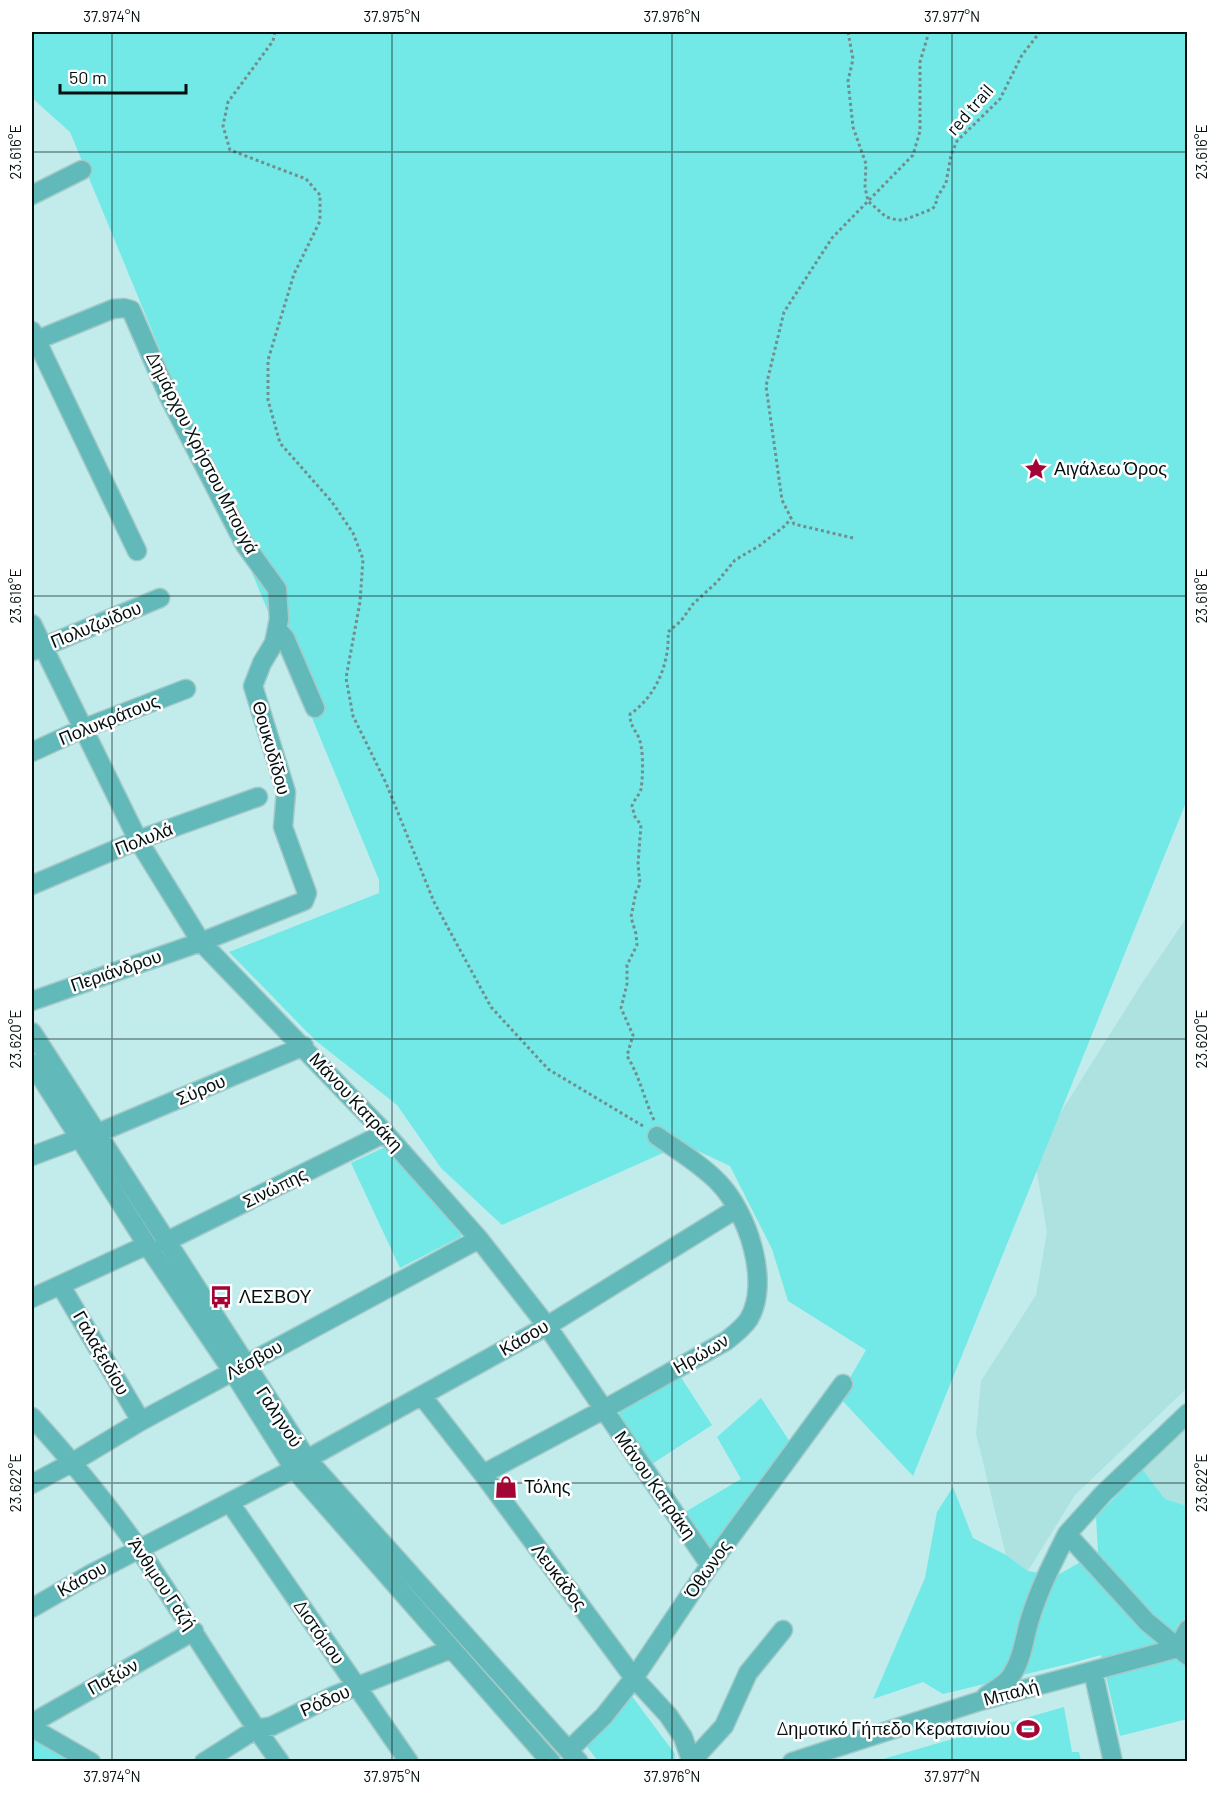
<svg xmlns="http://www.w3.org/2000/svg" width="1219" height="1793" font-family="Barlow,sans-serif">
  <rect width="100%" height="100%" fill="#c2eceb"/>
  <path fill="#ade2e1" d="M1187 917V1388L1075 1495 1028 1571 1006 1555 976 1434 981 1381 1036 1295 1047 1232 1034 1155 1144 980Z
    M1187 1421V1506L1165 1499 1142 1469Z"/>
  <path fill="#72e8e7" d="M32 32H1187V800L913 1476 839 1397 866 1350 788 1301 772 1249 730 1166 683 1144 502 1225 441 1168 397 1105 315 1040 229 952 379 893V880L70 132 32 98Z
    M387 1146 462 1236 400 1268 351 1163Z
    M680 1376 712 1425 652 1464 617 1410Z
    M761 1398 790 1442 710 1549 685 1512 741 1479 717 1437Z
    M1142 1469 1165 1499 1187 1506V1616L1177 1626 1187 1663V1719L1120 1736 1101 1655 1072 1663 943 1694 923 1682 873 1699 925 1578 937 1512 953 1487 973 1538 1006 1555 1028 1571 1056 1576 1098 1552 1096 1517Z
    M622 1683 675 1754 674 1761H598L581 1739Z
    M1064 1707 1072 1752H1079L1081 1761H876Z
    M32 1733 87 1761H32Z"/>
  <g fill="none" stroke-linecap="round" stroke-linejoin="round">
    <g stroke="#a3c9c8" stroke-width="21">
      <path id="minor" d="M32 195 82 170
        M32 331 137 551
        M32 342 113 309 124 308 131 310 169 397 245 545 277 589 279 619 274 643 262 663 253 686 286 792 283 827 307 893 304 901 201 942 32 1001
        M32 624 138 840 201 942 385 1133 479 1239 547 1326 710 1565
        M277 629 285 638 315 708
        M33 651 160 598
        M32 752 82 729 186 689
        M32 885 138 840 258 797
        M32 1032 307 1459 579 1762
        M32 1063 147 1245 233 1372 294 1469 551 1762
        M98 1133 304 1046
        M32 1156 80 1138
        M165 1242 385 1133
        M61 1286 141 1421
        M32 1298 147 1245
        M422 1396 483 1474 634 1678 668 1715 683 1737 691 1760
        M32 1417C70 1459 108 1504 141 1552 188 1621 230 1694 280 1762
        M307 1459 547 1326 736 1209
        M483 1474 603 1410 726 1341C735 1334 743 1328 749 1319 771 1281 747 1212 719 1183 701 1164 678 1151 657 1136
        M32 1484 73 1462 141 1421 479 1239
        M230 1503 409 1762
        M1067 1534 1103 1494 1188 1413
        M32 1608 89 1575 294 1469
        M1093 1671 1113 1762
        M986 1696C994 1690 1006 1684 1011 1676 1023 1658 1024 1638 1030 1619 1039 1589 1053 1562 1067 1534L1147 1622 1188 1656
        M32 1723 194 1631
        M32 1728 91 1762
        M569 1750 604 1716 634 1678 710 1565 843 1384
        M204 1762 256 1729 272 1726 333 1696 451 1649
        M691 1762 724 1726 748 1673 783 1630
        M792 1762 980 1701 1178 1648 1188 1629"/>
    </g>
    <path stroke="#708e8d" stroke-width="3" stroke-dasharray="3 3" stroke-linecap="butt" d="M275 32 273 41 228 102 223 126 230 150 306 179 320 195V221L294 274 268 360V400L280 443 332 502 353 533 363 559 360 602 346 678 353 716 386 783 434 902 491 1007 548 1069 643 1126
      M848 32 853 59 848 81 853 127 866 164 865 187 868 201 886 217 897 220H904L932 209 936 205V199L946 183 951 155 957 141 1000 99 1022 55 1040 32
      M853 538 794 524 782 500 766 386 784 312 832 238 913 155 920 131V62L929 32
      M654 1120C644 1099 640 1077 627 1056L633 1035 621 1008 627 984V965L637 945 636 934 631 917 636 892 640 884 638 864 641 825 635 817 632 806C634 800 640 794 641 789 643 777 644 747 638 736 633 727 630 724 630 714 656 697 670 662 668 632L681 621 693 604 717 582 735 560 759 546 786 525 791 517"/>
    <use href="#minor" stroke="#62b9b9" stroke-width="18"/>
  </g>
  <path fill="none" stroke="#031010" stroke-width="1.5" stroke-opacity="0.45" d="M112 32V1762M392 32V1762M672 32V1762M952 32V1762M32 152H1188M32 596H1188M32 1039H1188M32 1483H1188"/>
  <defs>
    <g id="sight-bare" transform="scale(1.8)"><path d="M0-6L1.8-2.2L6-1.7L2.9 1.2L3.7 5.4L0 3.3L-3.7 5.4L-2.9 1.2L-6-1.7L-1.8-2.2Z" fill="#a30635" stroke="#fff" stroke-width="2.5" paint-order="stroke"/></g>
    <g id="bus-bare" transform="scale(1.8)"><path d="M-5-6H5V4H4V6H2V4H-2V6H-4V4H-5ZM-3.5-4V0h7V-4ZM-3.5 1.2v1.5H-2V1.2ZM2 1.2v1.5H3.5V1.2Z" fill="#a30635" stroke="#fff" stroke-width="2.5" paint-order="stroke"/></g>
    <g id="shop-bare" transform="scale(1.8)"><path d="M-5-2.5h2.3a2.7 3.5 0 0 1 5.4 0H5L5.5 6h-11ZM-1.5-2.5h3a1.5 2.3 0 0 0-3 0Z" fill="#a30635" stroke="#fff" stroke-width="2.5" paint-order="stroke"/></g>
    <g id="stadium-bare" transform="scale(1.8)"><path d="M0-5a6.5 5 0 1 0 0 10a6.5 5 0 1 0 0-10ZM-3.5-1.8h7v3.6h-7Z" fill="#a30635" stroke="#fff" stroke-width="2.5" paint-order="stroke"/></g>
  </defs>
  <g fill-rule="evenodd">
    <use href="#sight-bare" x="1036" y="469"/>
    <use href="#bus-bare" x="221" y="1297"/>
    <use href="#shop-bare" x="506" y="1487"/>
    <use href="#stadium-bare" x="1028" y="1729"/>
  </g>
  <g text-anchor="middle" stroke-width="5" stroke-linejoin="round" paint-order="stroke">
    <g font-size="18" fill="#031010" stroke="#fff">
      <text transform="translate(970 110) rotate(-49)" y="6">red trail</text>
      <text transform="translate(202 453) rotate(63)" y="6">Δημάρχου Χρήστου Μπουγά</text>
      <text transform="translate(96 625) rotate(-22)" y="6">Πολυζωίδου</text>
      <text transform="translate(109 720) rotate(-22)" y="6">Πολυκράτους</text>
      <text transform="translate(271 748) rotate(74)" y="6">Θουκυδίδου</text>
      <text transform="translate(144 839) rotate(-21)" y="6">Πολυλά</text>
      <text transform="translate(116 971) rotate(-19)" y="6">Περιάνδρου</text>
      <text transform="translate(201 1090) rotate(-23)" y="6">Σύρου</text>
      <text transform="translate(356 1102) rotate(47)" y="6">Μάνου Κατράκη</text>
      <text transform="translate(275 1188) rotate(-26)" y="6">Σινώπης</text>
      <text transform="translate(524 1338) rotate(-30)" y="6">Κάσου</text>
      <text transform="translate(101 1353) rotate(60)" y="6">Γαλαξειδίου</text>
      <text transform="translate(701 1354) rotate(-30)" y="6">Ηρώων</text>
      <text transform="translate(254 1360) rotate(-29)" y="6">Λέσβου</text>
      <text transform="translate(279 1417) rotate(57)" y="6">Γαληνού</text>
      <text transform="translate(655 1485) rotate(55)" y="6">Μάνου Κατράκη</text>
      <text transform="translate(708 1569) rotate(-55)" y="6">Όθωνος</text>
      <text transform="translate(559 1577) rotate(53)" y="6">Λευκάδος</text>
      <text transform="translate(82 1579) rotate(-29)" y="6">Κάσου</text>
      <text transform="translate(162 1584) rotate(56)" y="6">Άνθιμου Γαζή</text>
      <text transform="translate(319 1632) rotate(55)" y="6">Διστόμου</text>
      <text transform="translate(113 1677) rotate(-29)" y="6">Παξών</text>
      <text transform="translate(1011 1693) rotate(-15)" y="6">Μπαλή</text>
      <text transform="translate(325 1701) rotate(-24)" y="6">Ρόδου</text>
    </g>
    <g font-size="18" fill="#031010" stroke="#fff" text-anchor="start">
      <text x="1054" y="475">Αιγάλεω Όρος</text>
      <text x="239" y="1303">ΛΕΣΒΟΥ</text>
      <text x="524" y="1493">Τόλης</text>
      <text x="1010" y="1735" text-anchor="end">Δημοτικό Γήπεδο Κερατσινίου</text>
    </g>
  </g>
  <rect width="1219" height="1793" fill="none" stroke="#ffffff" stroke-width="66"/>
  <path d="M60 84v9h126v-9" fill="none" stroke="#031010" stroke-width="3"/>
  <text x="69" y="84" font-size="18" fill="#031010" stroke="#ffffff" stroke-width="4.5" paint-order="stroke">50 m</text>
  <rect x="33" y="33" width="1153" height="1727" fill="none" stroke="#031010" stroke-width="2"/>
  <g font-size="15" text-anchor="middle" fill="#031010">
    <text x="112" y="22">37.974°N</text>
    <text x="392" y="22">37.975°N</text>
    <text x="672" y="22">37.976°N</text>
    <text x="952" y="22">37.977°N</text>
    <text transform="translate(1202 152) rotate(-90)" y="5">23.616°E</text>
    <text transform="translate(16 152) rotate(-90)" y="5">23.616°E</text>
    <text transform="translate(1202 596) rotate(-90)" y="5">23.618°E</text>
    <text transform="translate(16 596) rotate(-90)" y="5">23.618°E</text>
    <text transform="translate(1202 1039) rotate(-90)" y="5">23.620°E</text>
    <text transform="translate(16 1039) rotate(-90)" y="5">23.620°E</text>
    <text transform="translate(1202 1483) rotate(-90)" y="5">23.622°E</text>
    <text transform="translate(16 1483) rotate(-90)" y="5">23.622°E</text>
    <text x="112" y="1782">37.974°N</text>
    <text x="392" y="1782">37.975°N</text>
    <text x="672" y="1782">37.976°N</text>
    <text x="952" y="1782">37.977°N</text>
  </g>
</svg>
